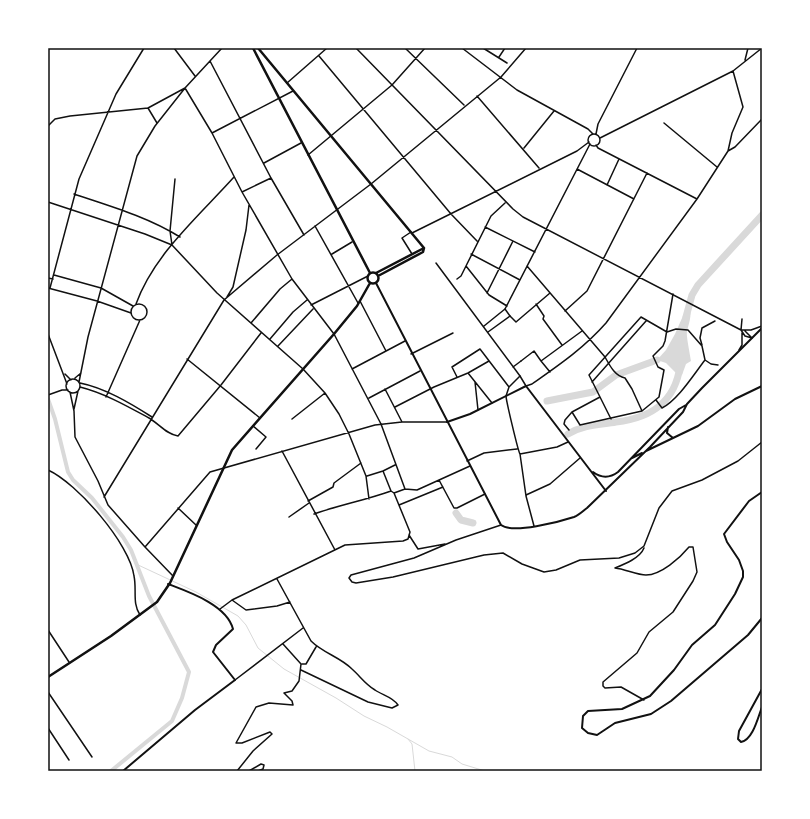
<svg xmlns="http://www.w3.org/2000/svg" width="810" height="819" font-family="'Noto Sans',sans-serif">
  <rect width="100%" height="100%" fill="#fff"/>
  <path fill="#d9d9d9" d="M689 308C693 314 688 325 687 332 686 335 690 354 691 361L686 364 682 375 679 376 666 363 657 360 666 350 675 334 686 309Z"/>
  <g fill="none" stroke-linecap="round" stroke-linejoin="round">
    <path stroke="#d9d9d9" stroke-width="1" d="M136 564 196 592 238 616 246 625 258 648 284 669 336 698 364 716 387 727 429 751 452 757 462 764 485 771
      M408 739 412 744 415 771"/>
    <path stroke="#d9d9d9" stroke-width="4" d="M48 399 55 419 68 472 73 480 92 498 123 537 131 550 149 596 189 672 182 698 172 721 111 771"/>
    <path stroke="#d9d9d9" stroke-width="7" d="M686 317 692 295 698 285 762 215
      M547 401 593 392 616 375 657 360
      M568 434C583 425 599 425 616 422 650 418 675 403 680 366
      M456 513 461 520 473 523"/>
    <path stroke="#111" stroke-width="1.5" d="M483 48 507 63
      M499 57 505 48
      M436 263 520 376
      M484 326 505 309 510 316 488 332
      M702 345 700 338 702 328 715 321
      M605 357C610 366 615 376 625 378L632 389 642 411
      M513 367 521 361
      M592 382 646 321
      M600 397 572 412 580 425 642 411 659 397 664 370 658 367 653 356 663 346 665 341 673 294
      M656 400 662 408C678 400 694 374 705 360L711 364 718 365
      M611 419 589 375 641 317 667 332 676 329 688 330 702 346 705 360
      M569 430 564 424 565 420 572 412"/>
    <path stroke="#111" stroke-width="1.5" d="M174 48 195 76
      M356 48 513 209 523 217 741 330 745 336 752 338
      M405 48 464 105
      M462 48 517 90 588 129 593 134
      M319 56 451 214 477 241
      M745 60 748 48
      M210 61 271 178 304 235
      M287 83 327 48
      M477 96 539 168
      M148 108 157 123
      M664 123 717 167
      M48 126 55 119 70 116 148 108 185 88 212 133 242 192 292 279 334 334 381 424 405 489
      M212 133 293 91
      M596 134 598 124 637 48
      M588 140a6 6 0 1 1 12 0a6 6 0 1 1-12 0Z
      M600 138 733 71 762 48
      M596 145 598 148 697 199
      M524 148 554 111
      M728 151 735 147 762 119
      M308 155 392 85 425 48
      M264 163 301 143
      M577 169 634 199
      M607 185 619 159
      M242 192 271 178
      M74 194C110 206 148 217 180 237
      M48 202 145 234 172 245 217 293 303 369 325 393 339 414 349 434 366 476 369 499
      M505 203 491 216 466 266 489 295 507 306
      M315 226 358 303
      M485 227 535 252
      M411 232 402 238 412 254
      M412 233 577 151 589 142
      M172 245 170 231 175 179
      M332 254 352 242
      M471 254 520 280
      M527 266 605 357
      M54 275 101 288 133 306
      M48 278 53 279
      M457 279 461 276 466 266
      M48 288 97 301 131 313
      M50 288 79 179 116 94 144 48
      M487 293 513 241
      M227 297 233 287 246 230 249 205
      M360 301 386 351
      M136 304C154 254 199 216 234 177
      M536 304 544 316 543 319 562 345
      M131 312a8 8 0 1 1 16 0a8 8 0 1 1-16 0Z
      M311 305 368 276
      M505 309 590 144
      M565 311 587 291 647 173
      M510 316 516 322 550 293
      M251 323 280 289 292 279
      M741 330 742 319
      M741 330H751L762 326
      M745 331 752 338
      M48 334 67 384
      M270 339 293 312 307 300
      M278 346 313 309
      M739 350 742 345V333
      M411 354 453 333
      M187 359 260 418
      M521 361 534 351 541 361 582 331
      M541 361 550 372
      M352 369 405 341
      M468 373 492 403
      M65 374 71 380
      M457 377 452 367 480 349 509 387C508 390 507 393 506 396 506 400 518 451 520 454L526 496 534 526
      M75 378 81 373
      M66 386a7 7 0 1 1 14 0a7 7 0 1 1-14 0Z
      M79 382 88 337 137 156 155 126 185 88 222 48
      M475 382 478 410
      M80 383C105 388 130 403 152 417
      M80 387C104 393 127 406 149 418 158 423 167 435 178 436L221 385 261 333
      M509 387 520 376 526 386 532 384C559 365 584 348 606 323L697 199 728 151 732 133 743 107 733 71
      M385 389 402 422
      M70 392 74 411 75 437 98 481 108 505 145 547 173 576
      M48 395 62 390H68
      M106 397 140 320
      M369 398 420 371
      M395 407 434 387 468 373 489 361
      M74 409 78 391
      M292 419 325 393
      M253 426 266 437 256 449
      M282 451 335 550
      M520 454 557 447 568 442
      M467 461 484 453 517 449
      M48 470C77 483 130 544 134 576 137 590 132 603 140 615
      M367 476 383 471
      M439 480 454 508H457L485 494
      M391 491 394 493 405 489 417 490 470 466
      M391 491 383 471 395 465
      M526 495 550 484 580 458
      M104 497 224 300 277 255 371 184 501 77 526 48
      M308 501 333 487 334 483 361 463
      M399 505 443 487
      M178 508 196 525
      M314 514C340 505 366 500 391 491
      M289 517 309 503
      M501 525 456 540 414 558 351 575 349 578 352 582 356 583 393 577 484 555 503 553 522 564 544 572 556 570 580 560 619 558 635 553 644 546 659 508 672 491 702 480 738 461 762 442
      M409 535 418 549 445 544
      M145 547 210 472 375 425 402 422H447
      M644 548C640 558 625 564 615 568 625 569 637 575 646 575 661 575 680 558 689 547H693L697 572 693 581 673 612 649 632 637 653 603 682V686L605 688 621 687 644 700
      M277 579 311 641C323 653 340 657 352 669 360 676 365 684 375 690 382 695 393 697 398 705L392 708 368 702 301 670
      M232 600 246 610 277 606 290 602
      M220 609 232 600 345 545 403 541 408 539 410 532 394 493
      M48 630 69 662
      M283 644 301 664 299 681 292 691 284 693 292 701 293 705
      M302 664H306L316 647
      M235 680 303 628
      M48 692 92 757
      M48 728 69 760
      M237 771 253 751 272 734 270 732 242 743H236L256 707 269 703 293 705
      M249 771 261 764 264 765 263 769 258 771"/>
    <path stroke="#111" stroke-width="2" d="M376 283 501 525C513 534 559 522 574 517 579 515 583 511 587 508L650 447 683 412 687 404 702 388 762 328
      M447 422 470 414 526 386 606 491
      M668 427 667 433 673 438
      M646 451 698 426 735 399 762 386
      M632 458 642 453
      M593 472C601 478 610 478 618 472L679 409 686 405
      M762 492 749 501 724 534 727 542 739 560 743 571V577L735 594 715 625 692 645 674 670 650 696 622 709 588 711 583 716 582 728 588 733 597 735 615 723 651 714 671 701 748 635 762 618
      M762 689 739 731 738 739 741 742C753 740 758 717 762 707
      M123 771 195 710 235 680 213 652 216 645 233 629C227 605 189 592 168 584"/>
    <path stroke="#111" stroke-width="2.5" d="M253 48 370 273
      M258 48 424 248
      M367.5 278a5.5 5.5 0 1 1 11 0a5.5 5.5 0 1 1-11 0Z
      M376 273 424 248
      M378 276 423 252 424 248
      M48 677 111 636 157 602 170 583 232 450 334 334 357 306 370 283"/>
  </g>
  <rect width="810" height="819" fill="none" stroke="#ffffff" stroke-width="98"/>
  <rect x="49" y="49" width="712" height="721" fill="none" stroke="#111" stroke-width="1.5"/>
</svg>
